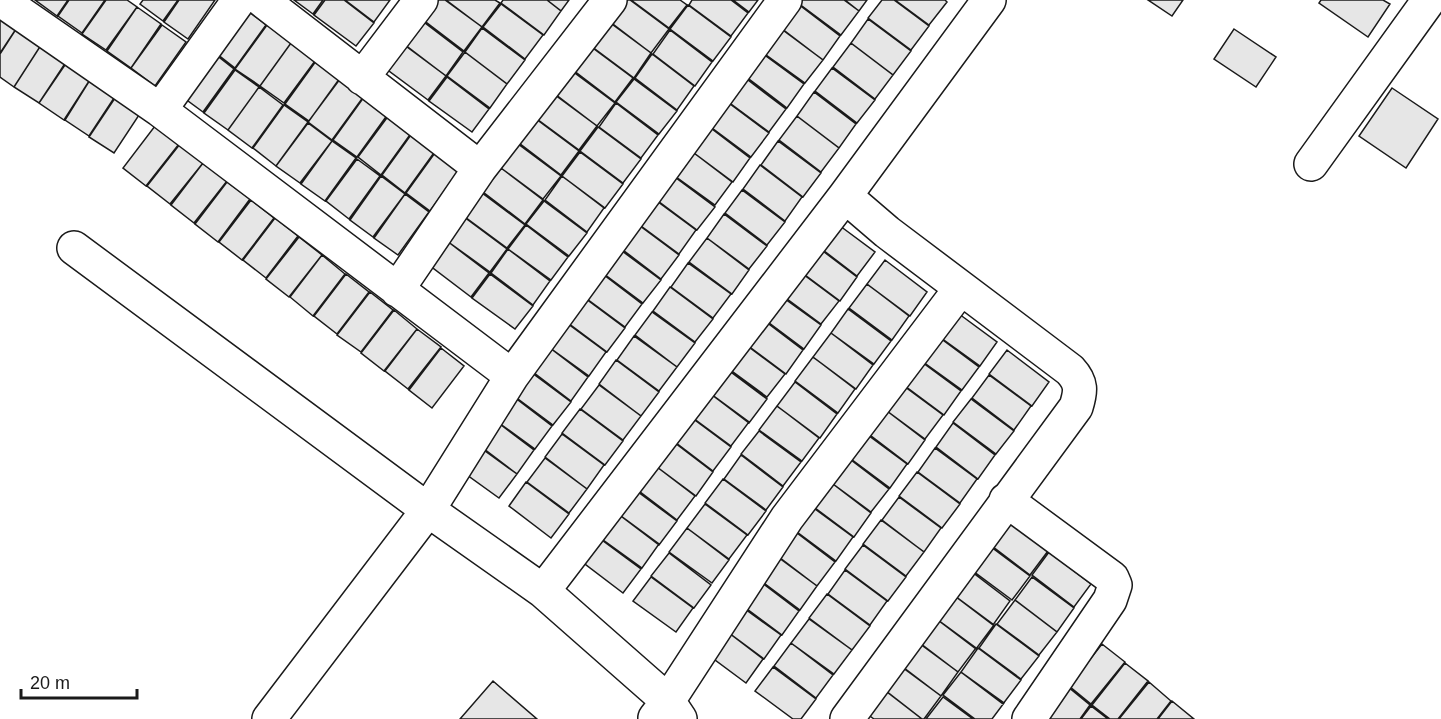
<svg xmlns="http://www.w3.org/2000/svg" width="1441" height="719" font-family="Arial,sans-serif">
  <rect width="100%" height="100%" fill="#fff"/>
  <path fill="#e6e6e6" stroke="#1a1a1a" stroke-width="1.5" d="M35 0H68L57 16Z
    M69 0H105L82 33 58 16Z
    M106 0H127L137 7 106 50 82 34Z
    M143 0H178L163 21 140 4Z
    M179 0H215L188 39 164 22Z
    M294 0H323L313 14Z
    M325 0H344L374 23 356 46 314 15Z
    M345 0H390L374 22Z
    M436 0H445L482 27 464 51 422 19Z
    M446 0H495L500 3 482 27Z
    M503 0H547L561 11 544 35 501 3Z
    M547 0H569L561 11Z
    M624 0H630L669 29 651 53 609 21Z
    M631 0H680L687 5 669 28Z
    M692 0H731L748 13 731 36 689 5Z
    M733 0H758L749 12Z
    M801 0H844L859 11 841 35 798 3Z
    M845 0H867L859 11Z
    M882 0H894L929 26 911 50 868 18Z
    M895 0H945L947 2 929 25Z
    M1148 0H1183L1172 16Z
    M1321 0H1383L1390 4 1368 37 1319 3Z
    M501 4 543 35 525 59 483 27Z
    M798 4 840 36 823 60 781 28Z
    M688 5 731 37 713 61 670 29Z
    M137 7 161 24 131 68 107 51Z
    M243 7 266 25 235 68 212 50Z
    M0 13 18 26 0 53Z
    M868 19 911 51 893 75 851 43Z
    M421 20 463 52 446 76 404 44Z
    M609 22 651 53 634 78 591 46Z
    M162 25 186 42 155 86 131 68Z
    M267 25 291 43 260 86 235 69Z
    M18 26 43 42 14 87 0 77V54Z
    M482 28 525 60 507 84 465 52Z
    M780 28 823 60 805 83 762 52Z
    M1234 29 1276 57 1256 87 1214 59Z
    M670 30 712 62 695 86 653 54Z
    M43 42 68 59 39 103 14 87Z
    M291 43 315 61 284 103 260 86Z
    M851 43 893 75 875 99 833 67Z
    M403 44 446 76 428 100 385 68Z
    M590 46 633 78 615 102 573 70Z
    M211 51 234 69 203 112 180 95Z
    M465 52 507 84 490 108 447 76Z
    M762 53 804 84 787 108 745 76Z
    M652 54 694 86 677 110 635 78Z
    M69 59 93 75 64 120 39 103Z
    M316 61 340 78 309 121 285 104Z
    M832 68 875 100 857 123 815 91Z
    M235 70 259 87 228 130 204 113Z
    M572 71 615 103 597 126 555 94Z
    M93 75 118 92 89 136 65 120Z
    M447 77 489 109 472 132 429 101Z
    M744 77 786 109 769 132 727 101Z
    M340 79 364 96 332 140 308 122Z
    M634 79 677 111 659 134 616 102Z
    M259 87 283 105 252 148 228 130Z
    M1392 88 1438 119 1406 168 1359 136Z
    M119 92 143 109 114 153 89 137Z
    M814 92 856 124 839 148 797 116Z
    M555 95 597 126 579 150 537 119Z
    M364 97 388 114 357 157 333 140Z
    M726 101 769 133 751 157 708 125Z
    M616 103 658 135 641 158 599 127Z
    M284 105 308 122 276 166 253 148Z
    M389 115 412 132 381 175 358 157Z
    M797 116 839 148 821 172 779 140Z
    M536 119 579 151 561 175 519 143Z
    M308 123 332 141 300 183 276 166Z
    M155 126 179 144 146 186 123 168Z
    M708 126 750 158 733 182 690 150Z
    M598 127 641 159 623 183 580 151Z
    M413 132 436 150 405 193 382 175Z
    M332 141 356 158 325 201 301 184Z
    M778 141 821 173 803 197 761 165Z
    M180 144 203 163 170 204 147 186Z
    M518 144 561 176 543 199 501 168Z
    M437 150 461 168 430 211 406 193Z
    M690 150 732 182 715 205 672 174Z
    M580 152 623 184 605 208 562 176Z
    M357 159 380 176 349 219 326 201Z
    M203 163 227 181 194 223 171 205Z
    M760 165 802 197 785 221 743 189Z
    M501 168 543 200 525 224 483 192Z
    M672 175 715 207 697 230 654 198Z
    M381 176 405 194 373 237 350 220Z
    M562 176 604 208 587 232 545 200Z
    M227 182 250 199 218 242 195 224Z
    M742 190 785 222 767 245 725 213Z
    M482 193 525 225 507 248 465 217Z
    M405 194 429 212 398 255 374 238Z
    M654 199 696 230 679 254 637 223Z
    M251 200 274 218 242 260 219 242Z
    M544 201 587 233 569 256 526 224Z
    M724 214 767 246 749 269 707 238Z
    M464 217 507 249 490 272 447 241Z
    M275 218 298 236 266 278 243 260Z
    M832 220 875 252 857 276 815 244Z
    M636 223 679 255 661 279 619 247Z
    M526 225 568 257 551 280 508 249Z
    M299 237 322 255 289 297 266 279Z
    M707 238 749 270 732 294 689 262Z
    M447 241 489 273 471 297 429 265Z
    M815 245 857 277 840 301 797 269Z
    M618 248 661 280 643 303 600 271Z
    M508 249 550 281 533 305 491 273Z
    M322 255 345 274 313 316 290 297Z
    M885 260 927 292 910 316 867 284Z
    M688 263 731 294 713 318 671 287Z
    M796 269 839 301 821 324 779 293Z
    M600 272 642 304 625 327 583 296Z
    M346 274 369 292 337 334 314 316Z
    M490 274 533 306 515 329 472 298Z
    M867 284 909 316 892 340 849 308Z
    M670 287 713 319 695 342 653 311Z
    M370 292 393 310 361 352 337 335Z
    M778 294 821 325 804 349 761 317Z
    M582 296 625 328 607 352 564 320Z
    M848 309 891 341 874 364 831 333Z
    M394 310 417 329 384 371 361 353Z
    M955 311 997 342 980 366 937 335Z
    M652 312 695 343 677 367 635 335Z
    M761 318 803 350 786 374 743 342Z
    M564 321 606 352 589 376 546 345Z
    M417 329 441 347 408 389 385 371Z
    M831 333 873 365 856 389 813 357Z
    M936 335 979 367 962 390 919 359Z
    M634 336 677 367 659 391 617 360Z
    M742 342 785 374 767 397 725 366Z
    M546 345 588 377 571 401 529 369Z
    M441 348 464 366 432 408 409 390Z
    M1007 350 1049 382 1032 406 989 374Z
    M813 357 855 389 838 413 795 381Z
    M616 360 659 392 641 416 599 384Z
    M919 360 961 391 944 415 901 383Z
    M724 367 767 399 749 423 707 391Z
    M528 370 571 402 553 425 510 393Z
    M989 375 1031 406 1014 430 972 398Z
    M795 382 837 414 820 438 777 406Z
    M901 384 943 415 925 439 883 408Z
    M599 385 641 416 623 440 581 409Z
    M707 391 749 422 731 446 689 415Z
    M510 394 552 426 535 449 492 418Z
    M971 399 1014 431 996 454 953 422Z
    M777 406 819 438 802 461 759 430Z
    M883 408 925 440 908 464 866 432Z
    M580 409 623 441 605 465 562 433Z
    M688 415 731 447 713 471 671 439Z
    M492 418 534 450 517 474 475 442Z
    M953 423 995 455 978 479 936 447Z
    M759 431 801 462 783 486 741 454Z
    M865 433 907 464 890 488 847 456Z
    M562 434 604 465 587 489 545 457Z
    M671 440 713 472 696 496 653 464Z
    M474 443 517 474 499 498 456 467Z
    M935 448 977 479 960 503 918 472Z
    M741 455 783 487 766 510 724 479Z
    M847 457 889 489 871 512 829 481Z
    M545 458 587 489 569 513 527 482Z
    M653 464 695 496 677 520 635 488Z
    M917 472 960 504 942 528 899 496Z
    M723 479 766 511 748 535 705 503Z
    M829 481 871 513 854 537 811 505Z
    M526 482 569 514 551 538 509 506Z
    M634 489 677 521 659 545 617 513Z
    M899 497 941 528 924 552 882 520Z
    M705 504 747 535 729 559 687 528Z
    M811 506 853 537 836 561 793 529Z
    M617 513 659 544 642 568 599 537Z
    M1006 519 1048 551 1030 575 988 543Z
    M881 520 924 552 906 576 863 544Z
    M687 528 729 560 712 583 669 552Z
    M793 530 835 562 817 586 775 554Z
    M599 538 641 569 623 593 581 561Z
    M987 544 1030 576 1012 600 969 568Z
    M863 545 906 577 888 601 845 569Z
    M1049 552 1091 584 1074 607 1032 575Z
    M669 553 711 585 694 608 651 576Z
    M775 555 817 586 800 610 757 578Z
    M968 569 1010 601 993 625 951 593Z
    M845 570 887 601 870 625 828 594Z
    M651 577 693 608 676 632 633 601Z
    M1032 577 1074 608 1057 632 1015 600Z
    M757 579 799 611 782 635 739 603Z
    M951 593 994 625 976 649 934 617Z
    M827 594 870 626 852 650 809 618Z
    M1015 600 1057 632 1039 655 997 624Z
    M738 604 781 635 764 659 721 627Z
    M934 617 976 648 958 672 916 640Z
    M809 619 852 650 834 674 791 643Z
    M996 624 1039 656 1021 679 979 648Z
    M721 627 763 659 746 683 703 651Z
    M916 641 958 672 941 696 899 664Z
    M791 643 833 675 816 698 774 666Z
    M1102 644 1125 662 1091 704 1069 686Z
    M978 648 1021 680 1003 704 961 672Z
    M1125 663 1148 681 1118 719H1110L1092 705Z
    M899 665 941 696 924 719H922L882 688Z
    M773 667 816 699 801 719H793L755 691Z
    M961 672 1004 703 992 719H975L943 695Z
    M493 681 537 719H460Z
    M1149 682 1171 701 1157 719H1119Z
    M881 687 922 719H874L863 711Z
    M1068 687 1090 705 1080 719H1042Z
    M943 697 973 719H926Z
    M1172 701 1194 719H1158Z
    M1091 706 1108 719H1081Z"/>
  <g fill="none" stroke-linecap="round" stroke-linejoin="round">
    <g stroke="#1a1a1a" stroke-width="36">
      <path id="minor" d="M1 0 160 110 512 376
        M262 0 480 168
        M362 78 421 0
        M160 110 239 0
        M1311 164 1429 0
        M845 196 887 232 1070 370C1082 383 1081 391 1076 407L847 719
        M74 248 428 510 543 591 668 701 680 719
        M397 290 480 168 610 0
        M1006 500 1112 578 1115 585 1110 600 1029 719
        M543 591 845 196 989 0
        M655 718 668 701 787 518 961 288
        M269 719 428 510 512 376 785 0"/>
    </g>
    <use href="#minor" stroke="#fff" stroke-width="33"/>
  </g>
  <path d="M21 689v9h116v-9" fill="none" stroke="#1a1a1a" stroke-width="3"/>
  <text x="30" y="689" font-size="18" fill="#1a1a1a" stroke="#ffffff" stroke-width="4.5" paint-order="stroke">20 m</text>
</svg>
